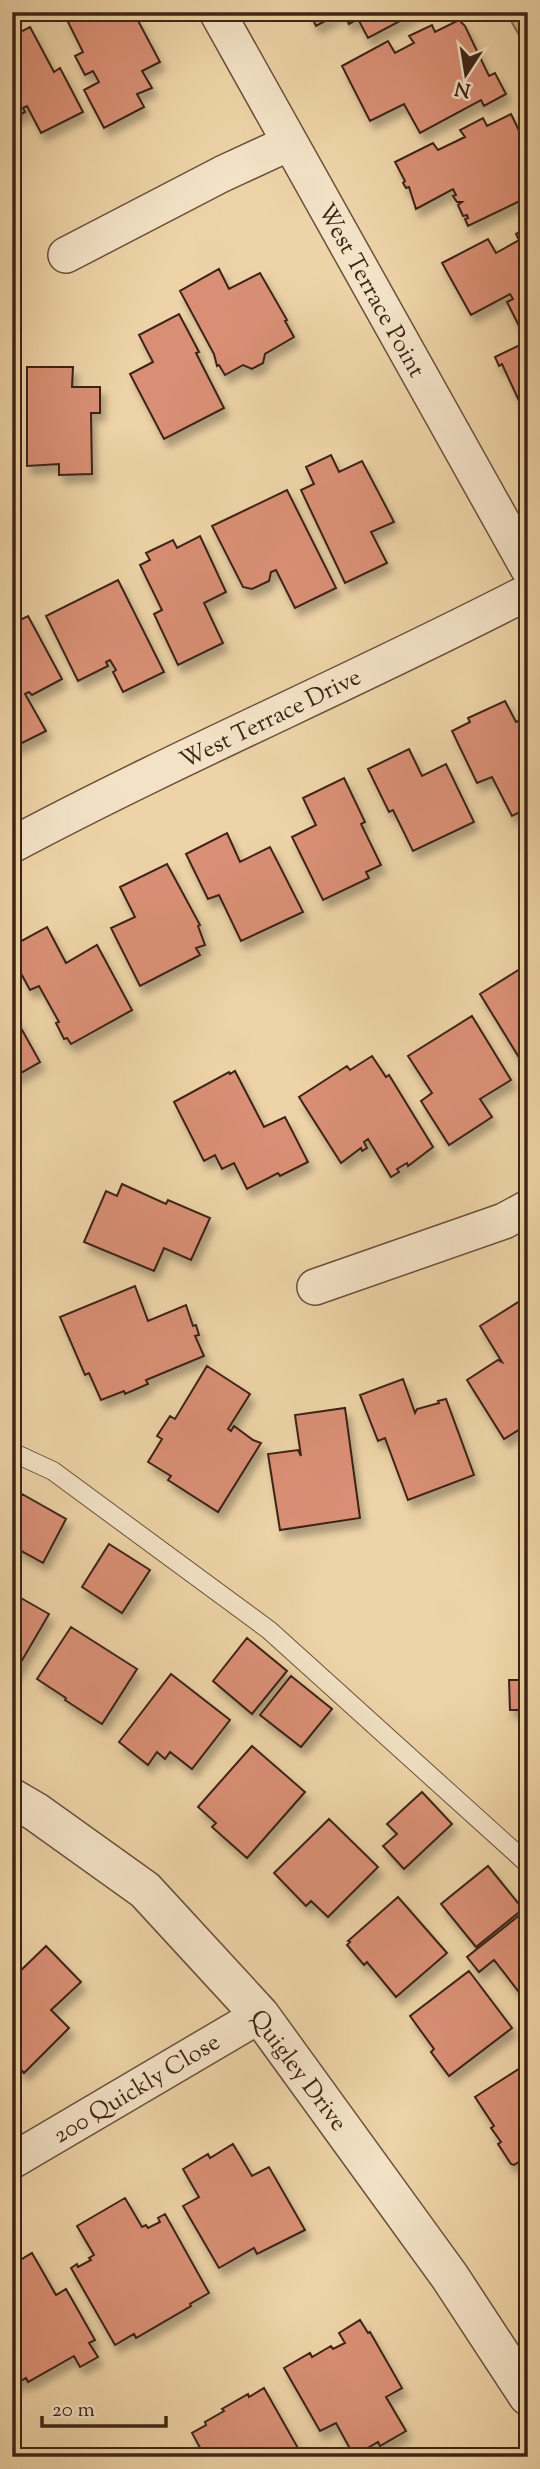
<svg xmlns="http://www.w3.org/2000/svg" width="540" height="2469" font-family="'Sorts Mill Goudy',serif">
  <defs>
    <filter id="shadow"><feDropShadow dx="4.5" dy="8" stdDeviation="3.5" flood-color="#0004"/></filter>
  </defs>
  <rect width="100%" height="100%" fill="#edd3a7"/>
  <filter id="stains"><feTurbulence type="fractalNoise" baseFrequency=".00286" numOctaves="4"/><feColorMatrix values="0 0 0 0 .2 0 0 0 0 .09 0 0 0 0 .02 0 0 0 .5 -.17"/></filter>
  <radialGradient id="worn" r=".72"><stop offset=".6" stop-color="#630" stop-opacity="0"/><stop offset="1" stop-color="#630" stop-opacity=".3"/></radialGradient>
  <path fill="#bdbb84" stroke="#7e704d" stroke-width="2" d="M506 12H528V51Z"/>
  <path fill="#d98f75" stroke="#3e2416" stroke-width="2" filter="url(#shadow)" d="M77 12H128L131 17 135 15 160 62 142 71 152 88 137 94 144 107 104 128 84 90 99 82 93 71 85 75 75 56 83 52 66 18Z
    M309 12H342L316 26Z
    M343 12H417L368 38 358 19 349 24Z
    M459 20 465 26 489 76 495 73 506 94 484 106 481 100 420 133 404 104 370 121 342 66 388 41 395 53 414 43 409 36 432 25 435 32Z
    M30 27 54 72 60 68 83 112 41 133 27 106 23 108 25 112 12 119V36Z
    M511 114 528 149V197L468 226 465 219 468 218 467 215 463 216 458 205 462 202H457L453 196 456 195 453 189 416 209 409 187 406 188 403 183 405 181 395 162 433 143 438 150 465 137 460 130 483 118 487 126Z
    M528 227V329L522 332 507 302 513 299 510 294 471 315 442 263 488 239 496 253 519 240 516 234Z
    M219 269 229 289 260 273 287 320 285 321 294 337 265 354 263 363 252 369 243 365 225 375 219 365 217 366 214 354 180 291Z
    M179 314 199 352 196 353 224 408 164 439 130 374 153 362 139 335Z
    M528 341V415L526 416 502 364 499 366 495 357Z
    M27 367H73L72 387H100V413H91L92 474 59 475V464L27 466Z
    M331 455 339 472 362 461 394 522 371 532 387 563 345 583 301 490 314 484 306 467Z
    M287 490 336 588 295 608 276 570 271 572 269 581 252 589 243 587 212 526Z
    M200 536 226 592 204 603 223 643 178 665 154 614 162 610 140 565 150 560 146 553 173 540 177 548Z
    M118 580 164 672 123 692 113 672 116 670 110 660 106 662 108 666 78 681 46 616Z
    M28 616 62 679 32 695 29 692 25 694 46 731 12 748V624Z
    M505 701 516 722 528 717V808L512 816 492 777 477 783 452 731 470 722 468 718Z
    M409 749 422 776 446 764 474 822 413 851 393 810 389 812 368 769Z
    M344 778 365 822 361 824 381 865 366 872 369 878 323 900 292 837 316 825 303 798Z
    M227 833 240 862 270 847 303 912 241 941 219 895 208 899 186 854Z
    M167 864 200 925 198 926 205 945 196 948 200 955 140 986 111 928 135 917 120 887Z
    M47 927 66 963 97 945 132 1010 71 1044 67 1038 64 1039 56 1023 59 1022 39 986 30 990 12 957V946Z
    M528 964V1054L520 1059 480 994Z
    M12 1012 40 1062 12 1078Z
    M472 1016 511 1080 480 1099 492 1117 449 1145 421 1101 432 1093 408 1056Z
    M372 1056 386 1077 389 1075 433 1147 408 1166 407 1163 397 1169 399 1172 391 1177 368 1139 364 1142 367 1148 362 1151 361 1148 341 1163 299 1097 347 1066 350 1070Z
    M235 1071 264 1127 285 1117 308 1162 280 1176 278 1173 247 1189 234 1163 222 1169 215 1155 204 1161 174 1102 229 1072 230 1074Z
    M122 1184 166 1204 168 1200 210 1218 191 1260 164 1248 154 1271 84 1242 106 1191 117 1196Z
    M135 1286 148 1321 186 1305 193 1326 196 1325 199 1335 195 1336 204 1356 146 1380 148 1384 125 1394 124 1391 101 1400 89 1373 85 1375 60 1317Z
    M520 1301 528 1314V1424L504 1439 467 1380 498 1360 502 1362 480 1326Z
    M207 1366 250 1394 228 1429 231 1431 234 1426 253 1440 261 1443 218 1512 168 1480 171 1476 148 1462 162 1439 157 1436 170 1416 175 1419Z
    M403 1379 415 1413 417 1409 439 1403 438 1401 446 1399 474 1475 408 1500 385 1438 378 1441 360 1395Z
    M345 1408 360 1518 280 1530 268 1454 298 1450 301 1456 295 1415Z
    M22 1494 66 1519 43 1563 12 1546V1513Z
    M109 1544 150 1570 122 1613 82 1587Z
    M12 1593 49 1614 14 1674 12 1673Z
    M71 1627 137 1669 102 1724 65 1700 66 1698 37 1679Z
    M247 1638 287 1671 252 1714 213 1681Z
    M171 1674 230 1720 192 1769 170 1752 165 1759 157 1752 148 1765 119 1742Z
    M291 1676 332 1709 301 1747 260 1715Z
    M509 1680H528V1710H510Z
    M252 1746 305 1792 247 1858 212 1827 216 1823 198 1807Z
    M422 1792 452 1824 404 1869 383 1846 397 1834 387 1824Z
    M329 1819 378 1867 328 1917 311 1901 306 1906 274 1873Z
    M488 1866 523 1909 476 1947 441 1904Z
    M398 1897 447 1953 396 1997 367 1962 364 1965 347 1945 350 1942 348 1941Z
    M526 1910 528 1985 519 1992 494 1960 479 1972 467 1957Z
    M46 1946 81 1982 51 2010 69 2028 24 2073 12 2060V1993L15 1990 12 1987V1979Z
    M469 1971 512 2028 449 2076 431 2052 434 2049 410 2016Z
    M528 2063V2156L514 2165 511 2164 498 2144 501 2142 491 2128 494 2126 475 2097Z
    M233 2144 252 2176 269 2167 305 2230 257 2254 254 2248 219 2268 183 2206 199 2197 183 2169 208 2154 210 2158Z
    M125 2198 142 2227 146 2225 148 2228 160 2222 158 2218 165 2214 209 2293 190 2304 191 2306 136 2338 134 2334 115 2345 71 2268 77 2264 78 2267 91 2260 89 2258 94 2255 77 2226Z
    M32 2253 56 2295 66 2289 95 2340 89 2343 98 2357 80 2367 74 2356 28 2382 26 2378 12 2386V2265Z
    M360 2320 368 2333 370 2332 402 2388 386 2397 406 2431 380 2446 378 2442 354 2456 336 2423 320 2431 284 2368 310 2353 312 2357 331 2346 333 2349 345 2343 339 2333Z
    M264 2388 299 2450 286 2457H205L192 2433 206 2425 205 2422 224 2411 222 2409 248 2394 249 2397Z"/>
  <g fill="none" stroke-linecap="round" stroke-linejoin="round">
    <g stroke="#6a503a" stroke-width="20">
      <path id="service" d="M12 1452 53 1471 269 1630 528 1864"/>
    </g>
    <g stroke="#6a503a" stroke-width="38">
      <path id="minor" d="M217 12 528 568
        M66 255 222 174 289 143
        M12 845C181 755 358 680 528 592
        M315 1287 504 1221 528 1208
        M12 2161 260 2015"/>
    </g>
    <g stroke="#6a503a" stroke-width="41">
      <path id="tertiary" d="M12 1798 36 1812 145 1890 260 2015 450 2277 528 2396"/>
    </g>
    <use href="#service" stroke="#f3e2c6" stroke-width="18"/>
    <use href="#minor" stroke="#f3e2c6" stroke-width="35"/>
    <use href="#tertiary" stroke="#f3e2c6" stroke-width="38"/>
  </g>
  <g text-anchor="middle" stroke-width="5" stroke-linejoin="round" paint-order="stroke">
    <g font-size="24" fill="#3e2416" stroke="#f3e2c6">
      <text transform="translate(372 290) rotate(61)" y="8">West Terrace Point</text>
      <text transform="translate(270 718) rotate(-26)" y="8">West Terrace Drive</text>
      <text transform="translate(299 2070) rotate(53)" y="8">Quigley Drive</text>
      <text transform="translate(136 2088) rotate(-31)" y="8">200 Quickly Close</text>
    </g>
  </g>
  <rect width="540" height="2469" fill="none" stroke="#edd3a7" stroke-width="42"/>
  <rect x="14" y="14" width="512" height="2441" fill="none" stroke="#3e2416" stroke-width="3.5"/>
  <rect x="21" y="21" width="498" height="2427" fill="none" stroke="#3e2416" stroke-width="2"/>
  <g transform="translate(466 74) rotate(192)" stroke="#f3e2c6" stroke-width="5" paint-order="stroke">
  <path d="M0-5L12 26L0 18L-12 26Z" fill="#3e2416"/>
  <text y="-10" font-size="19" font-weight="bold" text-anchor="middle" fill="#3e2416">N</text>
  </g>
  <path d="M42 2416v10h124v-10" fill="none" stroke="#3e2416" stroke-width="3.5"/>
  <text x="52" y="2416" font-size="21" fill="#3e2416" stroke="#f3e2c6" stroke-width="5" paint-order="stroke">20 m</text>
  <rect width="100%" height="100%" filter="url(#stains)"/>
  <rect width="100%" height="100%" fill="url(#worn)"/>
</svg>
